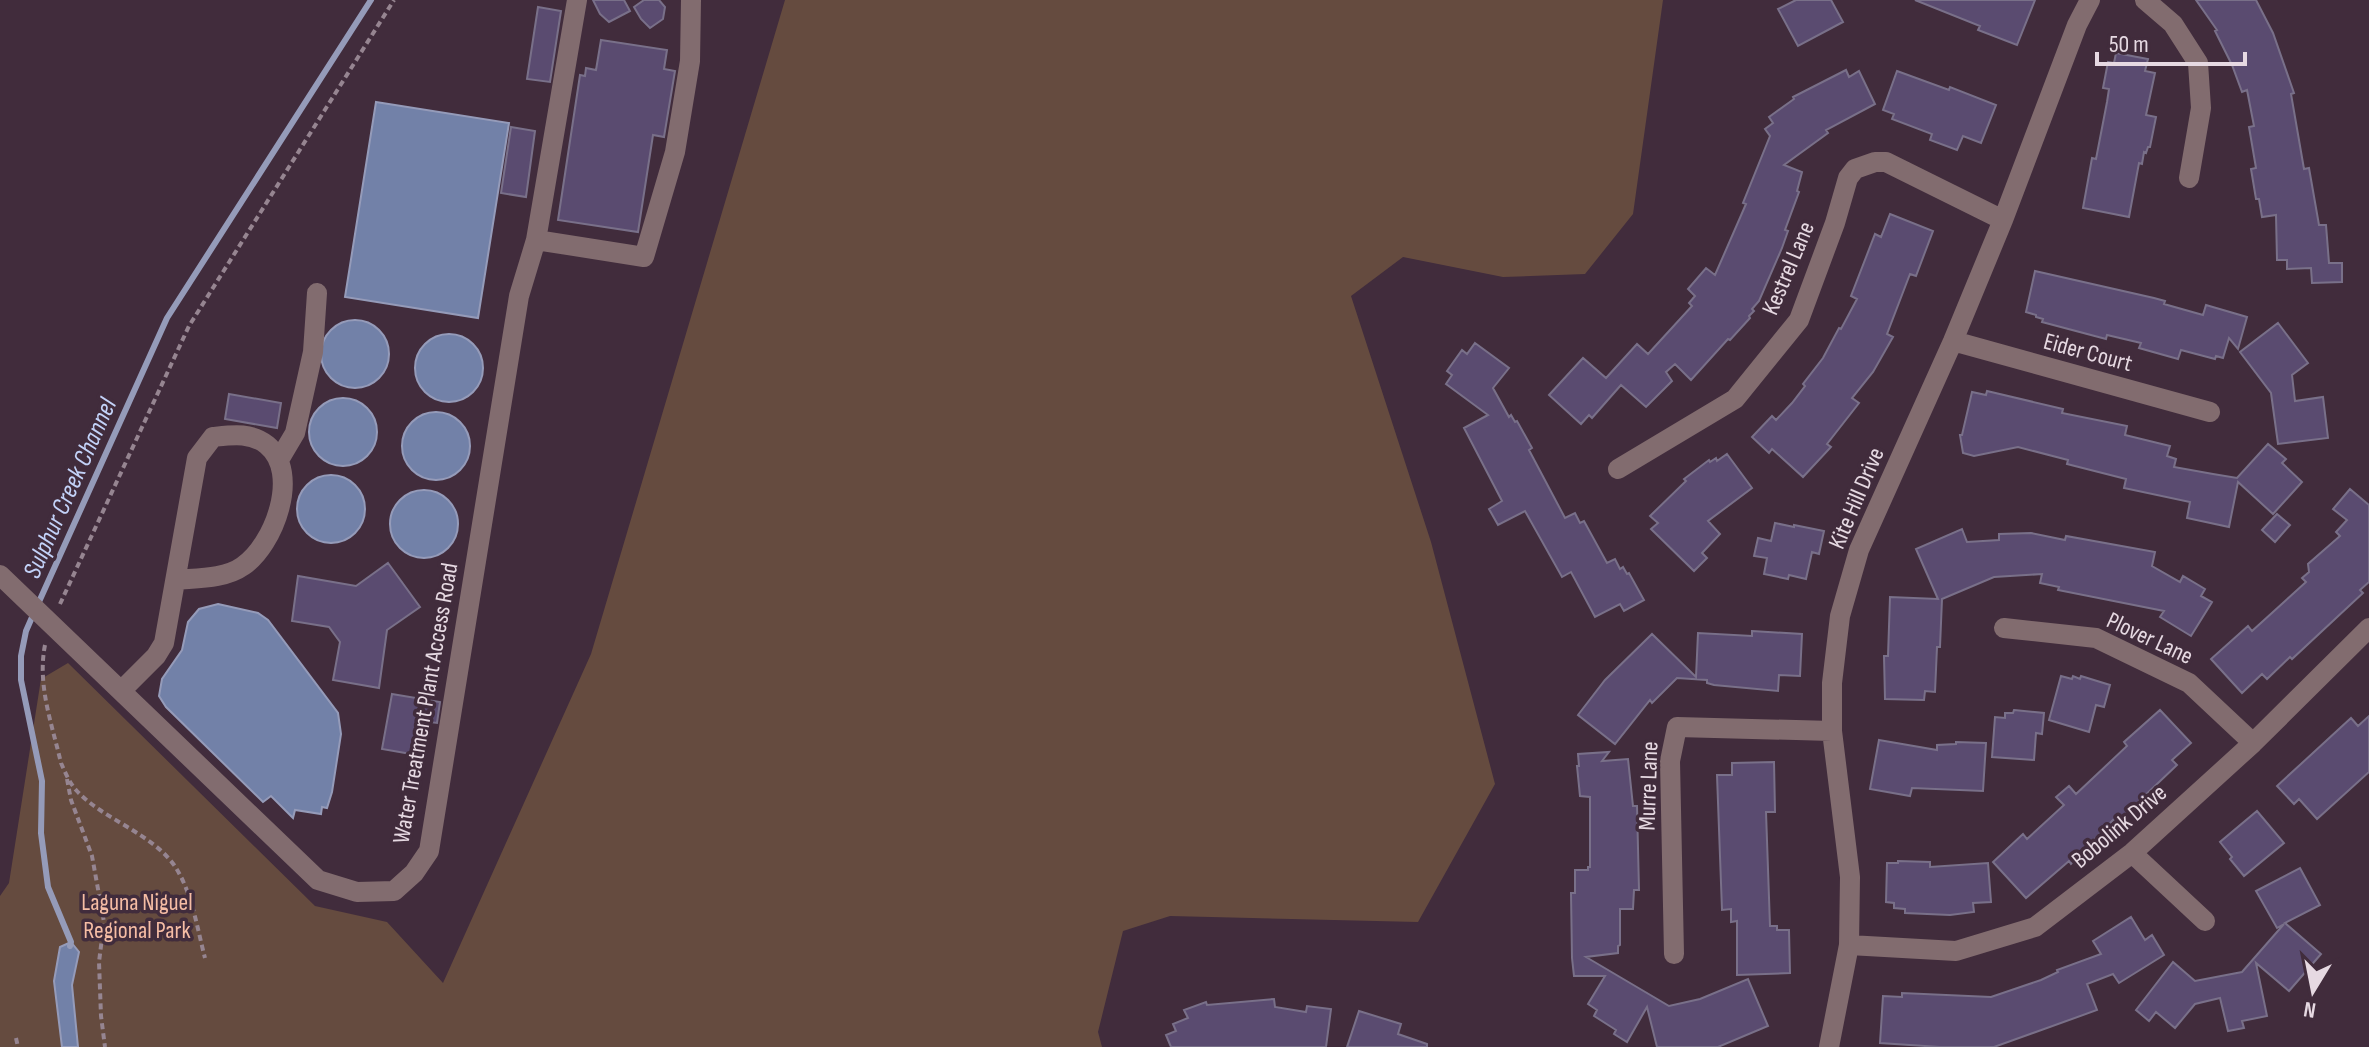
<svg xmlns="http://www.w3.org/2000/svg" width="2369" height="1047" font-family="'Sofia Sans Condensed',sans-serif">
  <rect width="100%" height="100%" fill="#412c3c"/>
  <path fill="#654b3f" d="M785 0H1663L1633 214 1585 274 1503 277 1403 257 1351 296 1431 542 1495 784 1418 922 1170 916 1123 931 1098 1032 1102 1047H0V896L9 883 41 679 68 663 315 906 387 922 443 983 591 654Z"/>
  <path fill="#7281a8" stroke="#959bb9" stroke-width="2" d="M376 102 509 123 478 318 345 297Z
    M321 354a34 34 0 1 1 68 0a34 34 0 1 1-68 0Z
    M415 368a34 34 0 1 1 68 0a34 34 0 1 1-68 0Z
    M309 432a34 34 0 1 1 68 0a34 34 0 1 1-68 0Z
    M402 446a34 34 0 1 1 68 0a34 34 0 1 1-68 0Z
    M297 509a34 34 0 1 1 68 0a34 34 0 1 1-68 0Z
    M390 524a34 34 0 1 1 68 0a34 34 0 1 1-68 0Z
    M218 604 258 613 268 620 338 713 341 734 332 792 327 808 322 807 321 814 295 810 293 818 271 796 263 802 166 707 159 696 162 679 182 650 188 622 199 609Z
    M71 942 79 952 72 985 78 1047H62L54 981 60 947Z"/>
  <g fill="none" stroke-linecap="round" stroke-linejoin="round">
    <path stroke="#959bb9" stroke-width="6" d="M38 604 167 318 371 0
      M33 615 26 631 21 656V680L42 781 41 833 48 887 71 942 70 946"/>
  </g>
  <path fill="#5a4b70" stroke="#797089" stroke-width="2" d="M593 0H624L630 11 609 22 600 14Z
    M644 0H659L665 7 663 19 650 28 641 19 634 7Z
    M1796 0H1831L1843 22 1798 46 1778 9Z
    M1915 0H2035L2017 45 1978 30 1980 26Z
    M2196 0H2256L2273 33 2294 93 2291 94 2304 169 2309 168 2319 225H2326L2329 263H2342V282L2312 283 2311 268 2287 269V260H2277L2276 215 2262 217 2259 199H2256L2251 169 2256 168 2249 127 2254 126 2247 90 2242 92 2232 65 2215 31 2217 30Z
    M538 7 561 11 550 82 527 79Z
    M601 40 667 50 664 69 675 71 664 137 653 135 638 232 558 220 580 75 585 76 586 68 596 70Z
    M2116 53 2148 59 2145 71 2155 73 2146 115 2156 117 2150 147H2148L2146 153 2144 152 2142 164 2139 163 2129 217 2083 208 2092 158 2096 159 2107 102 2109 89 2103 88 2108 62 2114 63Z
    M1846 70 1849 77 1859 71 1875 104 1826 130 1828 133 1784 165 1802 172 1797 191 1799 192 1785 230 1788 231 1782 248 1759 301 1752 309 1754 311 1749 316 1750 318 1730 340 1728 339 1691 380 1675 364 1666 372 1672 381 1646 407 1621 385 1592 418 1589 415 1581 424 1549 395 1583 358 1606 378 1637 344 1648 354 1692 306 1689 303 1695 296 1688 289 1706 268 1715 275 1746 204 1743 203 1770 136 1765 129 1773 123 1769 117 1794 99 1793 97Z
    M1897 71 1949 90 1950 87 1996 105 1981 143 1963 136 1957 150 1930 140 1932 134 1892 119 1894 114 1883 110Z
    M511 127 535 131 526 197 501 193Z
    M1890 214 1933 231 1916 276 1910 274 1887 334 1893 337 1873 372 1852 398 1859 403 1827 444 1831 447 1803 477 1772 449 1769 453 1752 437 1772 416 1776 420 1792 403 1805 386 1803 384 1823 358 1839 328 1841 329 1857 299 1851 296 1875 234 1881 237Z
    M2035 271 2154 298 2165 301 2164 304 2203 315 2206 305 2247 317 2238 349 2229 338 2223 358 2216 356 2215 359 2181 350 2178 359 2139 348 2141 343 2107 335 2106 339 2042 322 2043 319 2036 317V315L2026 312Z
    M2278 323 2308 363 2292 375 2295 401 2323 397 2328 438 2278 444 2271 393 2240 352Z
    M1475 343 1509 368 1493 388 1509 417 1511 415 1515 422 1517 421 1532 448 1529 450 1565 518 1575 513 1580 523 1584 521 1607 563 1615 559 1620 569 1623 567 1627 574 1629 573 1644 600 1624 611 1620 604 1595 617 1571 572 1562 577 1525 511 1498 525 1489 509 1502 501 1464 428 1488 415 1446 384 1452 375 1447 371 1462 350 1467 354Z
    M1987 391 2063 409 2062 413 2127 426 2125 435 2170 446 2167 456 2176 459 2174 467 2213 474 2237 478 2268 444 2286 459 2282 463 2302 482 2273 514 2238 482 2229 527 2187 518 2190 502 2124 488 2126 479 2067 464 2068 460 2018 447 1974 456 1963 453 1960 435H1962L1972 392 1986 395Z
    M229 394 281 403 277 428 225 419Z
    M1727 454 1752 488 1708 521 1720 534 1702 553 1707 558 1694 571 1651 529 1658 523 1650 516 1686 481 1684 479 1709 460 1710 462 1716 458 1717 461Z
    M2350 489 2369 505V582L2360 590 2363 593 2292 659 2290 657 2267 679 2262 674 2242 693 2211 659 2248 626 2252 631 2306 582 2302 578 2309 572 2308 564 2340 536 2336 532 2347 520 2333 509Z
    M2277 514 2290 525 2275 542 2262 530Z
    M1775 523 1794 527V525L1824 531 1819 554 1812 552 1806 579 1789 575 1788 579 1764 574 1767 558 1754 556 1758 538 1771 541Z
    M1962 529 1967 542 1999 540V534L2031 533 2065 540 2066 536 2155 552 2152 566 2180 582 2183 576 2205 589 2201 596 2212 602 2191 636 2160 617 2164 611 2058 590 2059 587 2040 583 2042 574 1994 577 1942 599 1940 647H1937L1935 692 1925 691 1924 700 1885 699 1884 656H1888L1890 597 1938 599 1916 549Z
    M388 563 420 607 387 630 379 688 333 680 340 642 329 627 292 621 298 576 356 586Z
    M1752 631 1802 634 1800 676 1779 675 1778 691 1714 685 1707 683V680L1677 678 1652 703 1650 700 1615 744 1578 715 1605 680 1652 634 1696 677 1698 633 1752 636Z
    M2061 676 2072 679 2073 676 2080 679 2081 676 2110 685 2104 707 2096 705 2089 732 2049 720Z
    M392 694 440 702 437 723 422 721 417 755 382 749Z
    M2014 710 2044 713 2042 734 2036 733 2034 760 1992 757 1995 717 2005 718V713H2013Z
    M2160 710 2191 743 2172 760 2177 765 2116 823 2113 820 2071 864 2069 861 2026 898 1993 862 2023 834 2027 839 2064 805 2056 797 2069 786 2076 794 2127 746 2124 742Z
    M2369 716V772L2317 819 2299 799 2294 804 2277 786 2351 718 2358 726Z
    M1879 740 1937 750V745L1956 744V742L1986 743 1983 791 1912 788 1910 796 1870 789Z
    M1609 752 1602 761 1628 759 1633 806H1637L1639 890H1634L1633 909H1620V945L1618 946V953L1586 957 1669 1006 1700 999 1748 979 1768 1026 1718 1047H1657L1647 1007 1627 1042 1614 1034 1616 1030 1594 1016 1597 1010 1588 1004 1605 976H1574L1572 958 1571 893H1575V870H1588V867H1590V797L1580 796 1577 766H1579L1578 754Z
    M1774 762 1775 812H1766L1770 926H1777V930H1789L1790 973 1737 975V921L1731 922V909L1722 910 1717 775H1732V763Z
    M2257 811 2284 843 2244 876 2230 859 2232 857 2220 842Z
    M1898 861 1930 862V867L1988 863 1991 902 1973 903 1974 912 1950 915 1905 913V909L1894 908V903L1886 902 1887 863H1898Z
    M2300 868 2320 905 2285 923 2321 954 2289 991 2256 963 2267 1016 2242 1021 2244 1028 2228 1031 2220 998 2195 1004 2175 1028 2156 1012 2149 1021 2136 1010 2173 962 2195 981 2242 972 2284 924 2277 928 2256 891Z
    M2131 917 2145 940 2152 935 2164 955 2119 983 2113 974 2087 984 2097 1010 1994 1047H1940L1880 1043 1883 996 1902 997V993L1991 997 2041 980 2058 972 2057 970 2101 954 2093 941Z
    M1274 999 1275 1007 1306 1012 1307 1006 1331 1009 1326 1047H1171L1166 1035 1176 1031 1173 1024 1188 1018 1184 1010 1206 1002 1207 1005Z
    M1359 1011 1401 1024 1398 1034 1427 1044V1047H1347Z"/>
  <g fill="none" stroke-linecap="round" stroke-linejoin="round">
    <path stroke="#968591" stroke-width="4" stroke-dasharray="6 4" stroke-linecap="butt" d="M60 604 189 326 394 0
      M45 645C37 685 52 724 61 763 65 772 69 782 76 790 102 819 150 832 174 865 192 891 197 928 205 958
      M67 779 71 800 92 856 104 922 99 962 101 1016 105 1047
      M16 1038 18 1047"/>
    <path stroke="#826c6f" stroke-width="20" d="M2145 0 2173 24 2198 63 2201 108 2189 178
      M536 240 644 257 675 152 690 61 691 0
      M1953 341 2210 412
      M279 460 295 433 313 352 317 293
      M1618 469 1735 399 1799 320 1835 223 1848 178 1855 169 1875 162H1886L2003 220
      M0 575 318 880 357 892 394 891 414 873 429 851 519 296 536 240 577 0
      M2004 628 2096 638 2189 683 2253 743
      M121 691 156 656 164 643 197 458 213 437C232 435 251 432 267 445 301 473 274 545 243 566 225 579 197 578 176 580
      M2132 853 2205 921
      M1849 945 1956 951 2035 927 2132 853 2253 743 2369 628
      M1674 954 1670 761 1677 727 1832 731
      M1829 1047 1849 945 1850 877 1832 731V683L1840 616 1859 550 1953 341 2003 220 2077 25 2090 0"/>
  </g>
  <g text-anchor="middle" stroke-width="7" stroke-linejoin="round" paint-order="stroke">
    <g font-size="24" fill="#e6d9e2" stroke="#412c3c">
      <text transform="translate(1788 268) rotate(-67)" y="8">Kestrel Lane</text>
      <text transform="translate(2088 352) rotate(15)" y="8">Eider Court</text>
      <text transform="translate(1856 498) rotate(-67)" y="8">Kite Hill Drive</text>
      <text transform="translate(2150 638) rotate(25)" y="8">Plover Lane</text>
      <text transform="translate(425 703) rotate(-80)" y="8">Water Treatment Plant Access Road</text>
      <text transform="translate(1648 786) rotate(-88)" y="8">Murre Lane</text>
      <text transform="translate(2119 826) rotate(-40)" y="8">Bobolink Drive</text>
    </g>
    <g font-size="24" fill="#f6bda5" stroke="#412c3c">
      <text x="137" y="910">Laguna Niguel<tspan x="137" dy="28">Regional Park</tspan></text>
    </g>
    <g font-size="26" font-style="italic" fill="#c3d2f8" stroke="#412c3c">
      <text transform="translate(69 488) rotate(-66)" y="9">Sulphur Creek Channel</text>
    </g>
  </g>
  <g transform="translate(2313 991) rotate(190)" stroke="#412c3c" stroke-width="6" paint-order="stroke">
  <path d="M0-6L14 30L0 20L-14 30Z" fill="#e6d9e2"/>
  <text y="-12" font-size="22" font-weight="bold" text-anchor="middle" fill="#e6d9e2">N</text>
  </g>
  <path d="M2097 52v12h148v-12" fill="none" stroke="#e6d9e2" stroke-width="4"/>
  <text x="2109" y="52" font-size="24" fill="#e6d9e2" stroke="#412c3c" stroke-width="6" paint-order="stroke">50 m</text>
</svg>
